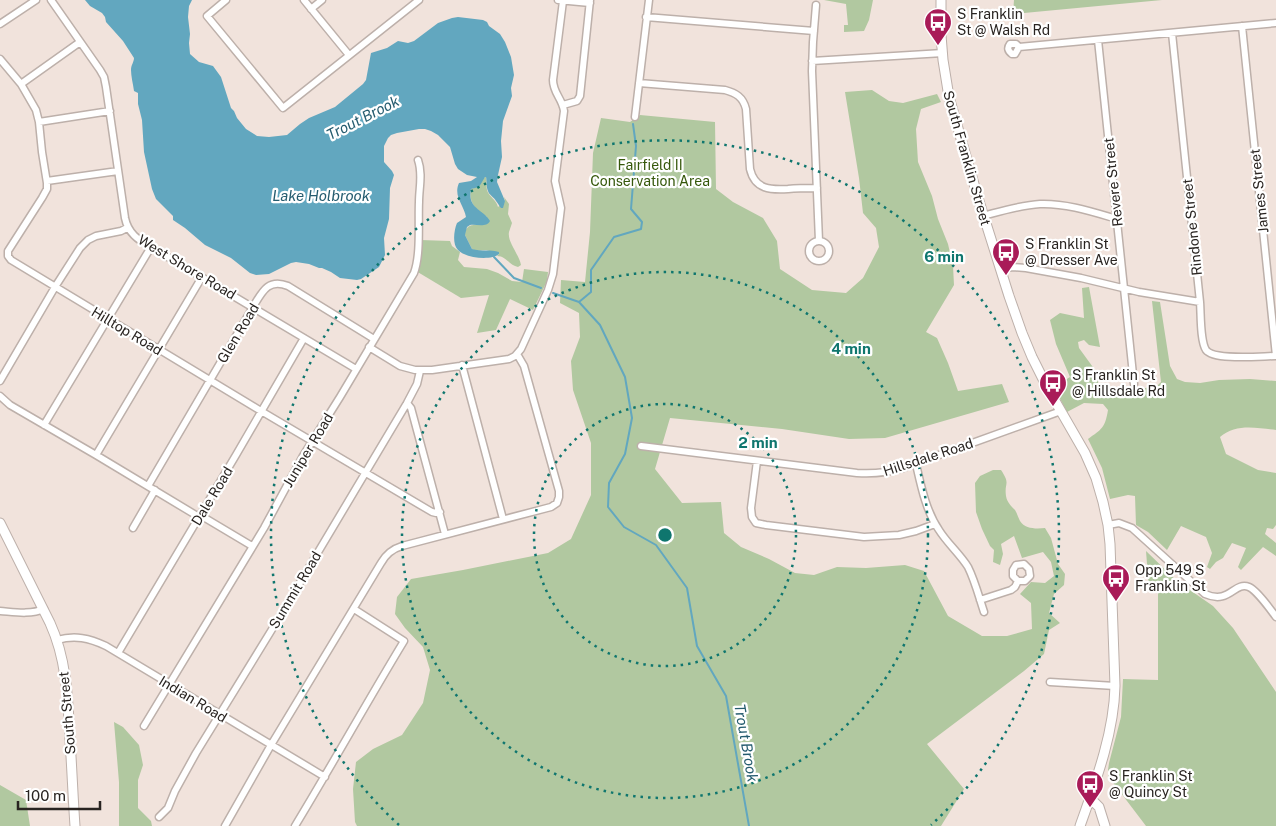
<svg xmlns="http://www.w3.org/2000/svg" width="1276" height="826" font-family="'Public Sans',sans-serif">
  <rect width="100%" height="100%" fill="#f1e3dc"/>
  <path fill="#b1c8a0" d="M824 0H873L869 20 864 31 844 32V25H848L846 4Z
    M1014 0H1162L1013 14Z
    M872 90 889 101 903 103 937 94 941 102 921 109 916 129 918 162 932 196 938 219 948 244 953 266 954 285 926 332 937 338 948 363 958 391 1002 384 1009 402 885 438 849 439 782 429 670 418 655 469 682 503 721 502 724 533 741 547 769 559 795 573 814 575 837 567 866 568 905 565 924 571 948 616 982 636H1007L1032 629 1031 603 1020 594 1031 582 1045 583 1054 576 1051 562 1043 552 1022 558 1014 536 1001 544 1003 554 1000 565 993 562 994 550 990 546 982 529 976 512 975 483 980 476 993 470H1001C1011 485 1004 482 1006 496 1007 502 1011 506 1015 510 1017 513 1018 517 1020 521 1025 529 1036 529 1045 528L1051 538 1058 564 1065 574 1064 585 1054 594 1049 613 1060 623 1049 630 1044 654 1024 671 927 744 964 789 941 826H357L355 822 353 789 356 762 373 749 402 735 423 703 430 670 423 647 405 628 395 614 397 597 411 579 463 570 548 553 571 539 591 495V443L573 390 571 361 580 337 579 313 560 303 561 280 585 282 590 232 593 153 601 118 630 122 640 115 715 122 716 189 733 202 763 218 777 241 780 269 812 290 846 293 863 278 879 247 876 228 863 213 859 178 845 92Z
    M485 177H486C487 181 486 185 487 190 489 197 496 199 498 207L505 201 504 197 509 204 508 214 512 223C511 226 510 229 509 232 507 242 519 254 521 265L518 267C509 265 506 256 497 256L499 254 486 250 476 251 472 249 465 235C465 226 471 224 480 225L487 217C476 211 468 202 471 189L474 188Z
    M420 240 450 241 452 246 460 252 458 260 464 267 487 269 498 273 512 281 522 282 524 269 548 272 547 281 533 310 510 299 496 330 477 333 489 295 461 298 416 271Z
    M1089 287 1100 347 1089 345 1084 340 1078 342 1079 348 1095 370 1100 390 1121 392 1157 386 1161 382 1152 301 1160 302 1170 366 1177 379 1185 382 1200 383 1219 380 1250 379 1276 381V430C1257 428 1236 423 1220 437L1226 454 1258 470 1276 473V525L1273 529 1267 528 1265 534 1276 543V556L1263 547 1241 570 1238 567 1246 548 1232 543 1223 558 1216 562 1210 569 1207 567 1212 553 1206 537 1181 526 1167 550 1148 532 1136 525 1135 496 1128 495 1110 499 1102 468 1088 439C1102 429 1105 428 1108 410L1103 404 1084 403 1067 412 1054 387 1070 377 1056 344 1050 320 1060 313 1084 318 1082 288Z
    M1146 551 1177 581 1213 606 1233 628 1276 692V826H1146L1108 776V770L1109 763 1121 717 1123 679 1158 680V589H1149Z
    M114 722 123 727 139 745 143 765 138 780V808L151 821 152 826H119V782Z
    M0 785 26 800 30 826H0Z"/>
  <path fill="#62a7bf" d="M85 0H192L189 6 188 17 190 34 189 43 190 54 199 62 213 66 221 77 231 108 234 111 237 118 246 129 257 136 269 137 287 135 300 124 309 118 335 107 363 84 366 80 371 53 387 48 398 41 408 43 414 41 438 23 452 18 458 17 483 20 487 22 489 26 500 34 505 42 511 57 514 75 511 88 512 96 503 121 501 141 502 157 498 175 497 182 505 201 503 208H501C499 206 498 203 496 201 494 197 489 195 488 191 486 186 487 181 486 177H485L479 187 471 189C467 209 483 209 490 221 486 228 477 224 470 225L467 227 465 235 472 249C481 252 491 249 499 252V254C491 261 465 258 458 250 452 244 454 230 457 223L466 217C464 205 453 196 459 183L471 181 477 177 467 175 458 169 455 164 450 147 438 135 431 131 425 129H419L397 133 391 135 388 138 384 146V162L392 171 394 175 390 188 389 219 384 238 385 255 379 267 361 279 357 280 340 278 331 272 322 268H319L309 264 296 262 291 263 269 274 256 275 250 273 231 258 205 245 185 228 173 220V216L156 199 152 189 144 152 142 120 138 104V93L134 91C133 84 131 76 131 70 131 65 134 62 134 58L123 41 106 22 105 17 102 13 90 6Z"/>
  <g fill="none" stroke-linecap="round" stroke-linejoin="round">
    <path stroke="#62a7bf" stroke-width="2" d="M494 257 514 278 541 288
      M553 293 579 302 600 325 625 377 632 418 625 454 609 483 608 507 624 527 656 545 687 588 697 646 726 696 749 826
      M579 302 591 292V270L614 237 641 229 642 222 631 209 636 146 633 124"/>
    <g stroke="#bdb0aa" stroke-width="9">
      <path id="street" d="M51 0 100 70 104 77 106 87 125 218C128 233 138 240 151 247L356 369
        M226 0 207 16 283 108 419 0
        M304 0 349 55
        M558 0 590 3
        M816 5 813 42 812 71 819 241
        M311 9 322 0
        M646 17 814 31
        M0 24 36 0
        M1242 26 1276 356
        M1172 33 1200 302C1201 314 1200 341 1206 350 1214 361 1262 356 1276 356
        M1098 40 1134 384
        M1019 47 1015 54H1012C1008 51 1007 48 1010 44H1016L1019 47 1276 23
        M0 59 21 84 36 110 39 122 42 152 47 183V189L42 198 8 251V256L11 260 261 411 432 512 436 513 440 512
        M812 61 943 53
        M639 83 725 90C736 93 743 97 746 109L750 169C755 190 771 190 788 189 798 188 807 188 817 188
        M21 84 80 42
        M563 105 577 101 580 96 590 0
        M635 117 649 0
        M39 122 110 111
        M47 181 118 171
        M983 216C1002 211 1021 205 1040 204 1066 203 1093 212 1117 219
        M809 251a10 10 0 1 1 20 0a10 10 0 1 1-20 0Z
        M1000 269 1013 267 1026 268 1081 278 1139 292 1200 302
        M369 347 400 366 415 370H432L509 359 515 356 521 349 548 290 553 274 561 208 555 181 564 111C562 98 553 93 553 80L563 1
        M462 365 503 519
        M0 381 55 287 80 248 88 240 96 236 121 231 127 228
        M0 396 10 405 96 455 199 517
        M407 403 411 408 445 534
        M44 425 151 247
        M641 446 857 473C873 474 887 473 903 468L1061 411
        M96 455 202 277
        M757 461 751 508 752 517 756 523 766 525 864 537 899 535 916 531 935 524
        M916 464C921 486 926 511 939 530 947 543 960 554 968 567 975 581 979 597 984 612
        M148 486 253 307C262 292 268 278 288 286L374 339
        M200 515 252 546
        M1108 525 1119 523 1132 528 1205 594C1230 605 1234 581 1249 587 1256 590 1271 610 1276 617
        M133 528 155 490
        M980 600 1011 590 1015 587 1018 581 1013 576V570L1016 565 1024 564 1029 569 1030 576 1025 581H1018
        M0 611C14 612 30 615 44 609
        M57 640C75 635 89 638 106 646L325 777
        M118 653 236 455 304 338
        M1050 682 1115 686
        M144 726 264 528 303 456 340 397 414 273C421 254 418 223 419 202 419 188 423 174 418 160
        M159 817 168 808 175 791 196 753 271 631 407 403 417 384 420 371
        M225 826 271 745 381 563C386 554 392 549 402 546L551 507 557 503 559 497V491L524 366 517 354
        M295 826C332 765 367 702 404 641L354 609"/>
    </g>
    <g stroke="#bdb0aa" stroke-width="11">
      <path id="secondary" d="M941 0V35L943 60 949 97 978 198 1009 296 1022 333 1032 357 1047 387 1085 453 1096 478 1103 502 1108 525 1110 544 1115 686C1114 733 1096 781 1080 826
        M0 523 50 623C67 660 68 700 70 741 72 769 73 798 75 826
        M1090 798 1099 807 1105 826"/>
    </g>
    <use href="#street" stroke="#fff" stroke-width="6"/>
    <use href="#secondary" stroke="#fff" stroke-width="9"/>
  </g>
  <g fill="none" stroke="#0f766e" stroke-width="2.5" stroke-dasharray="2.5 5">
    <circle cx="665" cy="535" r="131"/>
    <circle cx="665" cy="535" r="263"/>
    <path d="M399 825A394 394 0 1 1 931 825"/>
  </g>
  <defs>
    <g id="bus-pin" transform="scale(1.4375)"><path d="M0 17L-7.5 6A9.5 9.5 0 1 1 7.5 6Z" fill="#a91b58" stroke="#fff"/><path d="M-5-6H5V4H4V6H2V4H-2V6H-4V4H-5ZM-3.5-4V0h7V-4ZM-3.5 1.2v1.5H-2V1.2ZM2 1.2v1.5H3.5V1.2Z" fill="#fff"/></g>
  </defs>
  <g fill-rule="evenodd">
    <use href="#bus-pin" x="938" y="22"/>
    <use href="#bus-pin" x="1006" y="252"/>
    <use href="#bus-pin" x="1053" y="383"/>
    <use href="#bus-pin" x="1116" y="578"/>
    <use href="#bus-pin" x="1090" y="784"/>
  </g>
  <g text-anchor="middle" stroke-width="4.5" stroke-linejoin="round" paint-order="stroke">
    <g font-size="14" fill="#292421" stroke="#fff" text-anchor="start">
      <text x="957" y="19">S Franklin<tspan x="957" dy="16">St @ Walsh Rd</tspan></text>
      <text x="1025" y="249">S Franklin St<tspan x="1025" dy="16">@ Dresser Ave</tspan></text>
      <text x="1072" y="380">S Franklin St<tspan x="1072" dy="16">@ Hillsdale Rd</tspan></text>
      <text x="1135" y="575">Opp 549 S<tspan x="1135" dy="16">Franklin St</tspan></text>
      <text x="1109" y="781">S Franklin St<tspan x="1109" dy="16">@ Quincy St</tspan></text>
    </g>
    <g font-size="14" fill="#292421" stroke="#fff">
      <text transform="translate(967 158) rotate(74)" y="5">South Franklin Street</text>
      <text transform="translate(1113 182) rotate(-96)" y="5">Revere Street</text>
      <text transform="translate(1259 191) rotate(-96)" y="5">James Street</text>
      <text transform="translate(1192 227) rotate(-96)" y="5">Rindone Street</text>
      <text transform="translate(187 267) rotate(31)" y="5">West Shore Road</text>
      <text transform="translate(127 331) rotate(31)" y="5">Hilltop Road</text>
      <text transform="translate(238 333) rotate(-59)" y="5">Glen Road</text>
      <text transform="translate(308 450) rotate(-59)" y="5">Juniper Road</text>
      <text transform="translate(928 457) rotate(-18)" y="5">Hillsdale Road</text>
      <text transform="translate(212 496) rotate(-59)" y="5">Dale Road</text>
      <text transform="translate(295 590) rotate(-59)" y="5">Summit Road</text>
      <text transform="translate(193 699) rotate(31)" y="5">Indian Road</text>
      <text transform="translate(67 713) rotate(-95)" y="5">South Street</text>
    </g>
    <g font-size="14" fill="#36580b" stroke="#fff">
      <text x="650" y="170">Fairfield II<tspan x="650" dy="16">Conservation Area</tspan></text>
    </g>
    <g font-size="15" font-style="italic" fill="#255c6f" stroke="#fff">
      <text transform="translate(363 118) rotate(-27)" y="5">Trout Brook</text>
      <text x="321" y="201">Lake Holbrook</text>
      <text transform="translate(746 743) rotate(80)" y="5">Trout Brook</text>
    </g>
  </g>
  <circle cx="665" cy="535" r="8" fill="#0f766e" stroke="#fff" stroke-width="2.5"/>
  <g font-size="15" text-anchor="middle" font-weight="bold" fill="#0f766e" stroke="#fff" stroke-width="4.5" stroke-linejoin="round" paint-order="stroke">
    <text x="944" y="262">6 min</text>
    <text x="851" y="354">4 min</text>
    <text x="758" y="448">2 min</text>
  </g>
  <path d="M18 801v8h82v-8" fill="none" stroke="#292421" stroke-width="2.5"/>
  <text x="25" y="801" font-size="15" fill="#292421" stroke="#ffffff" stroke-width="4" paint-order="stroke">100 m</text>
</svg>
